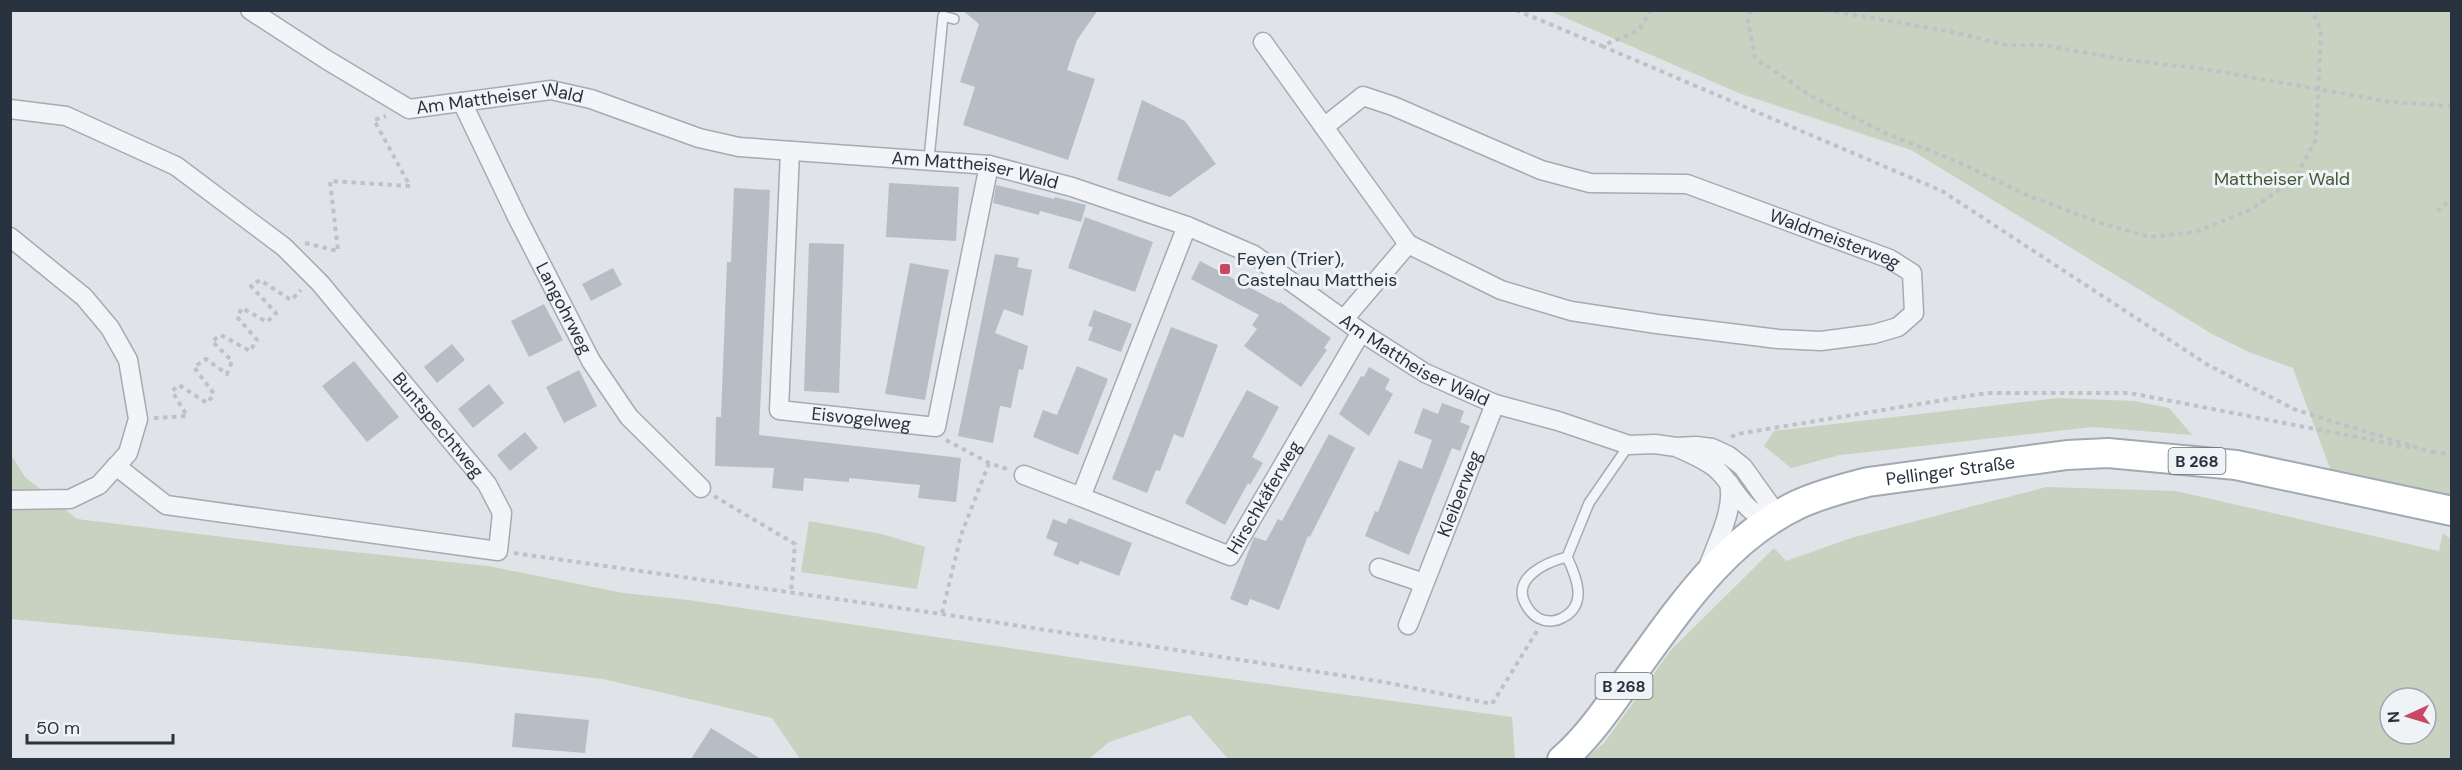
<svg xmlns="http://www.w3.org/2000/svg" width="2462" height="770" font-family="'DM Sans',sans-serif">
  <rect width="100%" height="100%" fill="#e0e4e8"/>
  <path fill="#c7d2c1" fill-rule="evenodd" d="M1550 11H2451V498L2332 474 2293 368 2251 353 2212 334 1911 150 1741 94Z
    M2058 398 2135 401 2169 408 2192 435 2093 427 1840 455 1791 468 1764 446 1774 431Z
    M10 453 25 477 77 519 296 546 488 566 623 593 688 600 1104 662 1512 717 1515 759H1228L1190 715 1109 742 1089 759H800L772 718 603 679 446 660 11 619Z
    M2046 487 2176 491 2439 551 2443 533 2452 540 2451 759H1585L1604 743 1671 650 1774 548 1786 561 1851 538ZM2390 698H2426V734H2390Z
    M809 521 882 534 925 547 917 589 801 572Z"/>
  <path fill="#b7bdc5" d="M962 10H1098L1077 40 1067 70 1095 79 1068 160 963 125 975 87 960 82 979 24Z
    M1142 100 1185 121 1216 164 1170 197 1117 180Z
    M889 183 959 187 956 241 886 237Z
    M996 185 1054 199 1055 197 1086 205 1081 222 1040 211 1039 215 993 203Z
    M734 188 770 190 759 435 961 458 956 502 918 498 920 485 849 478V482L804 478 803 491 772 488 774 468 715 466 716 417H721L727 262H731Z
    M1085 217 1153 242 1135 292 1068 268Z
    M809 243 844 244 839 393 804 391Z
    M995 254 1019 258 1017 267 1032 270 1023 316 1004 309 995 333 1028 346 1023 370 1019 369 1011 408 1000 406 993 443 958 436Z
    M1200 261 1279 303 1280 302 1331 338 1324 348 1327 350 1301 387 1244 346 1257 329 1252 325 1259 315 1191 279Z
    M910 263 949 270 925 400 885 394Z
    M613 268 622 285 591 301 582 284Z
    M544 304 563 340 529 357 511 321Z
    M1094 310 1132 324 1121 352 1088 340 1093 327 1088 326Z
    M1171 327 1218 345 1183 438 1174 434 1160 471 1156 470 1147 493 1112 479Z
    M452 344 465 360 437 383 424 367Z
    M354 361 399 417 367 442 322 386Z
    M1077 366 1108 379 1078 455 1033 437 1043 410 1057 415Z
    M1369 367 1390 379 1385 389 1393 394 1369 436 1339 414 1361 376 1364 377Z
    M579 370 597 406 564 423 546 387Z
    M489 384 504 403 473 428 458 409Z
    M1247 390 1279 407 1252 457 1263 463 1250 485 1248 483 1225 525 1185 503Z
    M1442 403 1464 411 1460 422 1470 426 1460 451 1452 448 1409 555 1365 536 1375 511 1378 512 1399 460 1422 469 1432 440 1414 433 1423 408 1438 414Z
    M525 432 538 448 510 471 497 455Z
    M1329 434 1355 448 1310 537 1308 536 1279 610 1250 599 1247 606 1230 599 1254 537 1266 541 1278 519 1282 521Z
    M1069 518 1132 543 1119 576 1080 561 1078 565 1053 555 1058 543 1046 538 1053 519 1066 524Z
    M515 713 589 720 585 753 512 747Z
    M711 728 761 759H691Z"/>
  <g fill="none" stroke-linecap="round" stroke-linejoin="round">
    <g stroke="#a5abb2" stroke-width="12">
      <path id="lane" d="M929 159 943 16 954 19
        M1567 557C1547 562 1510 578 1526 605 1530 612 1536 618 1543 620 1549 622 1557 621 1562 618 1588 605 1577 578 1567 557L1589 503 1629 445"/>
    </g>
    <g stroke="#a5abb2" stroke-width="21">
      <g id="street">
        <path id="s1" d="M250 10 327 60 409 109 551 90 591 99 699 138 739 147 989 165 1072 187 1187 226 1254 255 1361 332 1425 373 1495 404 1558 421 1629 445 1655 444 1676 447 1696 446 1712 448 1729 456 1743 467 1778 516C1744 523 1736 484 1714 467 1702 458 1689 453 1676 447"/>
        <path d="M1263 42 1408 244"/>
        <path id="s2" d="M462 102 518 219 591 361 629 417 701 488"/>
        <path id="s3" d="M10 109 66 116 176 166 284 247 320 283 487 484 502 513 498 551 166 505 116 466"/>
        <path id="s4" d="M1324 127 1363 96 1393 106 1541 170 1590 183 1687 184 1890 259 1912 273 1914 313 1898 327 1874 334 1821 341 1778 339 1657 324 1571 311 1501 290 1408 244 1344 319"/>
        <path id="s5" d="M790 151 779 410 936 427 989 165"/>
        <path id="s6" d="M1187 226 1081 497 1230 556 1361 332"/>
        <path d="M10 237 84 297 110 328 128 360 138 419 128 453 99 485 70 499 10 500"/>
        <path d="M1024 475 1081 497"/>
        <path d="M1379 568 1424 583"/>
        <path d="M1707 570C1716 544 1735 510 1729 483"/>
        <path id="s7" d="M1408 625 1495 404"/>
      </g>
    </g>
    <g stroke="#a0a9b4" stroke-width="32">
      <g id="primary">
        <path id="s8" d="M1562 760C1590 735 1610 705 1631 675 1678 611 1724 539 1799 504 1821 494 1844 488 1868 482L2067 455 2108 453 2236 465 2452 511"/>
      </g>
    </g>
    <path stroke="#bec2c7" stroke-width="4" stroke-dasharray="4.5 4.5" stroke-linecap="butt" d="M1516 10 1602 46 1639 30 1651 10
      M1751 10 1748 21 1755 58 1811 96 1887 134 1956 161 2029 196 2101 223 2150 237 2195 232 2250 210 2295 179 2316 139 2321 30 2312 10
      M1826 10 1948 31 2006 45H2043L2120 59 2204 69 2391 102 2452 106
      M1602 46 1942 191 2208 365 2296 410 2435 453
      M2437 211 2452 199
      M305 243 338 251 330 181 410 186 374 120 386 116
      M154 418 187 416 172 391 179 385 207 403 214 394 194 367 206 359 227 374 232 361 212 341 221 335 250 351 257 340 237 317 242 308 267 322 276 313 251 286 260 280 291 300 301 290
      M1731 437 1737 434 1986 393H2130L2413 448
      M946 440 989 463 1010 470
      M2432 452 2452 454
      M714 496 795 544 791 593
      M514 553 942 614 1384 682 1492 704 1537 631
      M942 613 961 535 989 463"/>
    <use href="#lane" stroke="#f2f4f7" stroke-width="9"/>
    <use href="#street" stroke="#f2f4f7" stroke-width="18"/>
    <use href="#primary" stroke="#fff" stroke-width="28"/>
  </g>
  <rect fill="#c94965" stroke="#eff3f6" stroke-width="2" x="1219" y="263" width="12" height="12" rx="3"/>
  <g text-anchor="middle" stroke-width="6" stroke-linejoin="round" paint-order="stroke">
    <g fill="#eff3f6" stroke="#646d76" stroke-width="1.5">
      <rect x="2168.5" y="448" width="57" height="26" rx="4.5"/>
      <rect x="1595.5" y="673" width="57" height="26" rx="4.5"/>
    </g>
    <g font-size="16" font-weight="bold" fill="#29333f">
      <text x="2197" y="467">B 268</text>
      <text x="1624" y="692">B 268</text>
    </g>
    <g font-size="18" fill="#29333f" stroke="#eff3f6">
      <text dy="6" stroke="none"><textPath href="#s1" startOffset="279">Am Mattheiser Wald</textPath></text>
      <text dy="6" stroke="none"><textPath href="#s1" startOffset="765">Am Mattheiser Wald</textPath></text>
      <text dy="6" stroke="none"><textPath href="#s4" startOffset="548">Waldmeisterweg</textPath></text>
      <text dy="6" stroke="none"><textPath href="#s2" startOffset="230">Langohrweg</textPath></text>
      <text dy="6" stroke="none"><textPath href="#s1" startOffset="1251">Am Mattheiser Wald</textPath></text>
      <text dy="6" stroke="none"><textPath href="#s5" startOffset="342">Eisvogelweg</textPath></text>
      <text dy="6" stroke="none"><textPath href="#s3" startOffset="548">Buntspechtweg</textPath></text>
      <text dy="6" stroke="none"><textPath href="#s8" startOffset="508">Pellinger Straße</textPath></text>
      <text dy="6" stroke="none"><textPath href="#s6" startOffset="519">Hirschkäferweg</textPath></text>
      <text dy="6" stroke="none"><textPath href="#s7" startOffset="141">Kleiberweg</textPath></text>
    </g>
    <g font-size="18" fill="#405a37" stroke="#eff3f6">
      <text x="2282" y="185">Mattheiser Wald</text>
    </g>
    <g font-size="18" fill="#29333f" stroke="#eff3f6" text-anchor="start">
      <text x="1237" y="265">Feyen (Trier),<tspan x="1237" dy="21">Castelnau Mattheis</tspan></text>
    </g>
  </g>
  <rect width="2462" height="770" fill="none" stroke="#29333f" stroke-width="24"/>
  <g transform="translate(2408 716) rotate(266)"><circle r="28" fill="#eff3f6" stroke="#a0a6ad" stroke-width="1.5"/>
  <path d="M0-4.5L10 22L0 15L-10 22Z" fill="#c94965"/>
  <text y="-9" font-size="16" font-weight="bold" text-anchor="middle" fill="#29333f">N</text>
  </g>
  <path d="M27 734v9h146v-9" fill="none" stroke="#29333f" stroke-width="3"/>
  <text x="36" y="734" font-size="18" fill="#29333f" stroke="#eff3f6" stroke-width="4.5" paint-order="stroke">50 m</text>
</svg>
